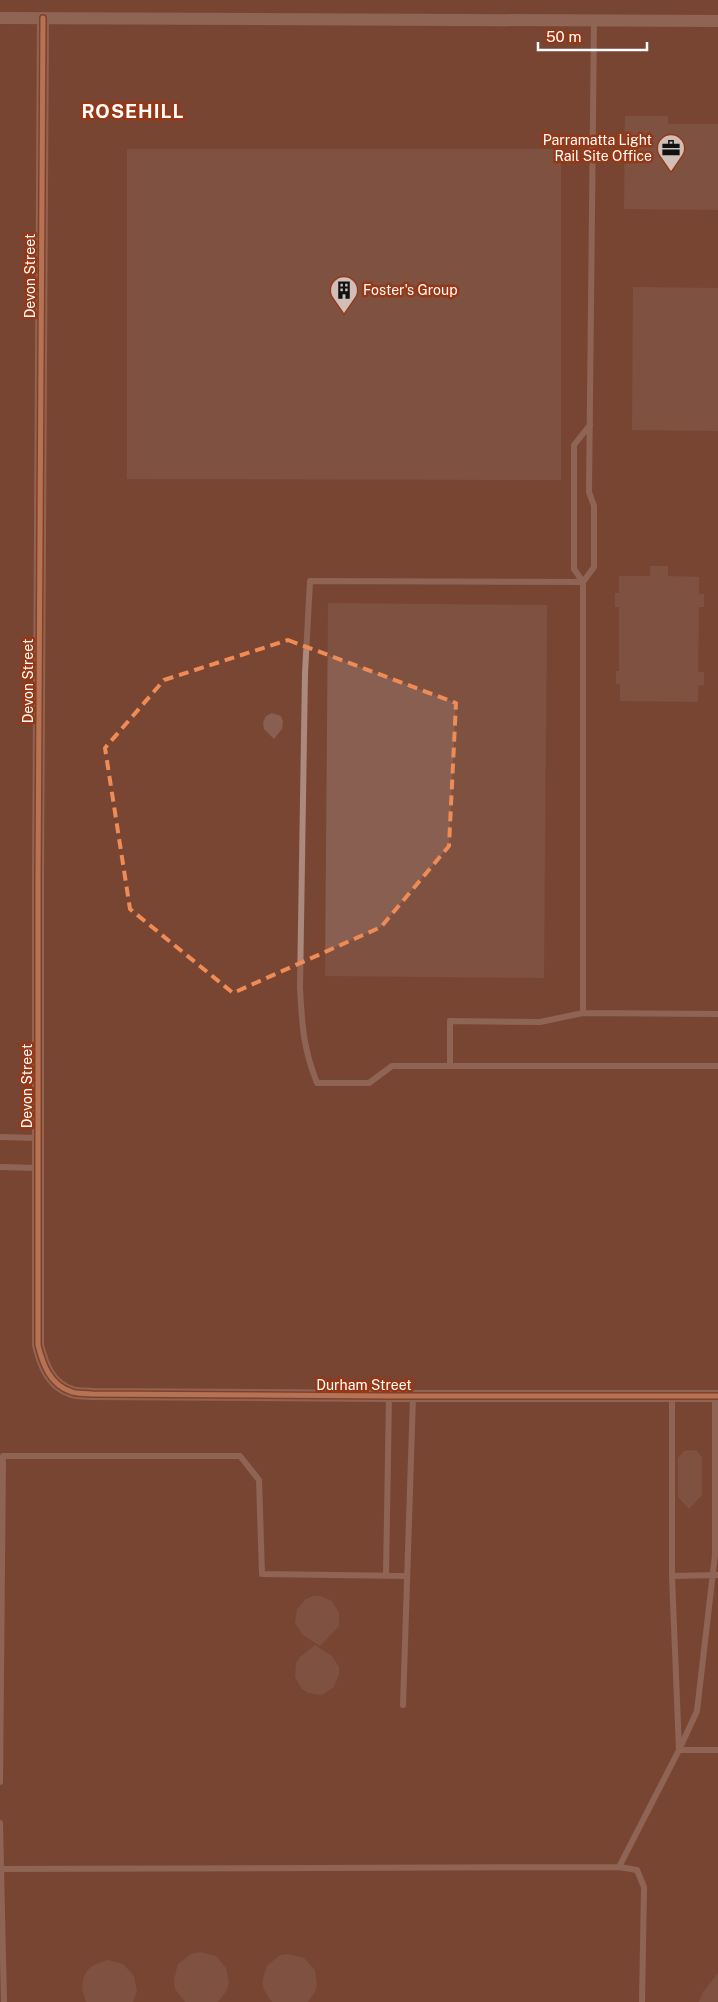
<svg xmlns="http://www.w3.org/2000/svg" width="718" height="2002" font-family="'Public Sans',sans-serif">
  <rect width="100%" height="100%" fill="#794633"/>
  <path fill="#885f50" d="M625 116H668V124H718V210L624 209Z
    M127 149H561V480L127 479Z
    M633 287 718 288V431L632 430Z
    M650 566H668V576L699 577V594H704V607H699L698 672H704V685L698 686V702L620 701V684H616V671H619V607H615V593H619V576H650Z
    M328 603 547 605 544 978 325 976Z
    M272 713 281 716 283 722 282 729 274 739 264 729 263 722 266 716Z
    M696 1450 702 1457V1495L689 1509 678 1497V1458L684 1451Z
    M313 1596H320L332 1601 339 1613V1626L320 1646 303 1635 295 1623 297 1609 306 1599Z
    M315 1645 332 1656 339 1667V1674L334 1687 322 1695 308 1693 302 1689 295 1677 296 1663 300 1657Z
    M200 1952 216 1956 226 1968 229 1983 227 1990 218 2002H185L175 1989 174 1980 178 1964 191 1954Z
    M288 1954 304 1958 315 1970 317 1985 315 1992 308 2002H272L264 1990 262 1982 267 1966 280 1955Z
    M107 1960 123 1964 134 1976 137 1991 133 2002H86L82 1988 83 1980 86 1972 92 1966Z
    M718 1973V2002H699L703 1992Z"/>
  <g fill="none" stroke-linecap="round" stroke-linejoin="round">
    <path stroke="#ab897d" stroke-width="6" d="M583 582 310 581 305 673 300 988C302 1024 303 1048 317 1083H369L392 1066H718
      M583 582 594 567V506L589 492 594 22
      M583 1013V582L574 569V445L590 425
      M450 1066V1021L540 1022 583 1013 718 1014
      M0 1137 38 1138
      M0 1167 38 1168
      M715 1396V1555L697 1711 679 1750H718
      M386 1575 389 1396
      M672 1576 718 1575
      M403 1705 413 1397
      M0 1782 3 1456H240L259 1480 262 1574 407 1576
      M0 1823 4 2002
      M0 1869 619 1867
      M642 2002 644 1887 637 1870 619 1867 679 1750 672 1576V1396"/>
    <path stroke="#ab897d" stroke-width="12" d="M0 18 718 21
      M43 18 38 878V1345C43 1365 50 1385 72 1392 77 1394 86 1393 92 1394L389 1396H718"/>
    <g stroke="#963816" stroke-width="8">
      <path id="cycleway" d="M43 18 38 878V1345C43 1365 50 1385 72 1392 77 1394 86 1393 92 1394L389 1396H718"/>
    </g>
    <use href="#cycleway" stroke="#ffac80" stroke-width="5"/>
  </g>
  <path d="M0 0H718V2002H0ZM288 640 456 703 449 846 381 927 233 993 130 909 105 748 164 680Z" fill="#794633" fill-opacity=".55" fill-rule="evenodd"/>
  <path fill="none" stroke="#ef8b55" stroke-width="4" stroke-dasharray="10 6" stroke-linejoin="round" d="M288 640 456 703 449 846 381 927 233 993 130 909 105 748 164 680Z"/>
  <defs>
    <g id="office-pin" transform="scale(1.4375)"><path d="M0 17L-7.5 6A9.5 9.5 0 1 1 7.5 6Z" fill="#d0beb8" stroke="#963816"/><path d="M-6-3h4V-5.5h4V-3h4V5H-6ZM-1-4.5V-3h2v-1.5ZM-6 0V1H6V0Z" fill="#111"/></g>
    <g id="building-pin" transform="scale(1.4375)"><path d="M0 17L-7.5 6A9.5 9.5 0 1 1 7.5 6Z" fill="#d0beb8" stroke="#963816"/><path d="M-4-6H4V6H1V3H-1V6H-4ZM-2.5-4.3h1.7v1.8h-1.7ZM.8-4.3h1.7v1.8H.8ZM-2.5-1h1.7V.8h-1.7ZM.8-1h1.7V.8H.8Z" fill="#111"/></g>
  </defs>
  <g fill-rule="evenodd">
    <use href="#office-pin" x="671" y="148"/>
    <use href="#building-pin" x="344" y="290"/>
  </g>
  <g text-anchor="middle" stroke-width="5" stroke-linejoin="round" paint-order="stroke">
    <g font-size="14" fill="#fff" stroke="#963816" text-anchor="end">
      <text x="652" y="145">Parramatta Light<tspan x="652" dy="16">Rail Site Office</tspan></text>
      <text x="363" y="295" text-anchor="start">Foster's Group</text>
    </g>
    <g font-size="14" fill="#fff" stroke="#963816">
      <text transform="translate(30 276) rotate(-90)" y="5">Devon Street</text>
      <text transform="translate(28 681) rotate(-90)" y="5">Devon Street</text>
      <text transform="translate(27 1086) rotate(-90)" y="5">Devon Street</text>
      <text x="364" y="1390">Durham Street</text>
    </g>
    <g font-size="19" font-weight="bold" letter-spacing="1" fill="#fff" stroke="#963816">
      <text x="133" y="118">ROSEHILL</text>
    </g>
  </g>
  <path d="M538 42v8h109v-8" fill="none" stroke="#ffffff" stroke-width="2.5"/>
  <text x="546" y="42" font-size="15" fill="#ffffff" stroke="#963816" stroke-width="4" paint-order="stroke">50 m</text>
</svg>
